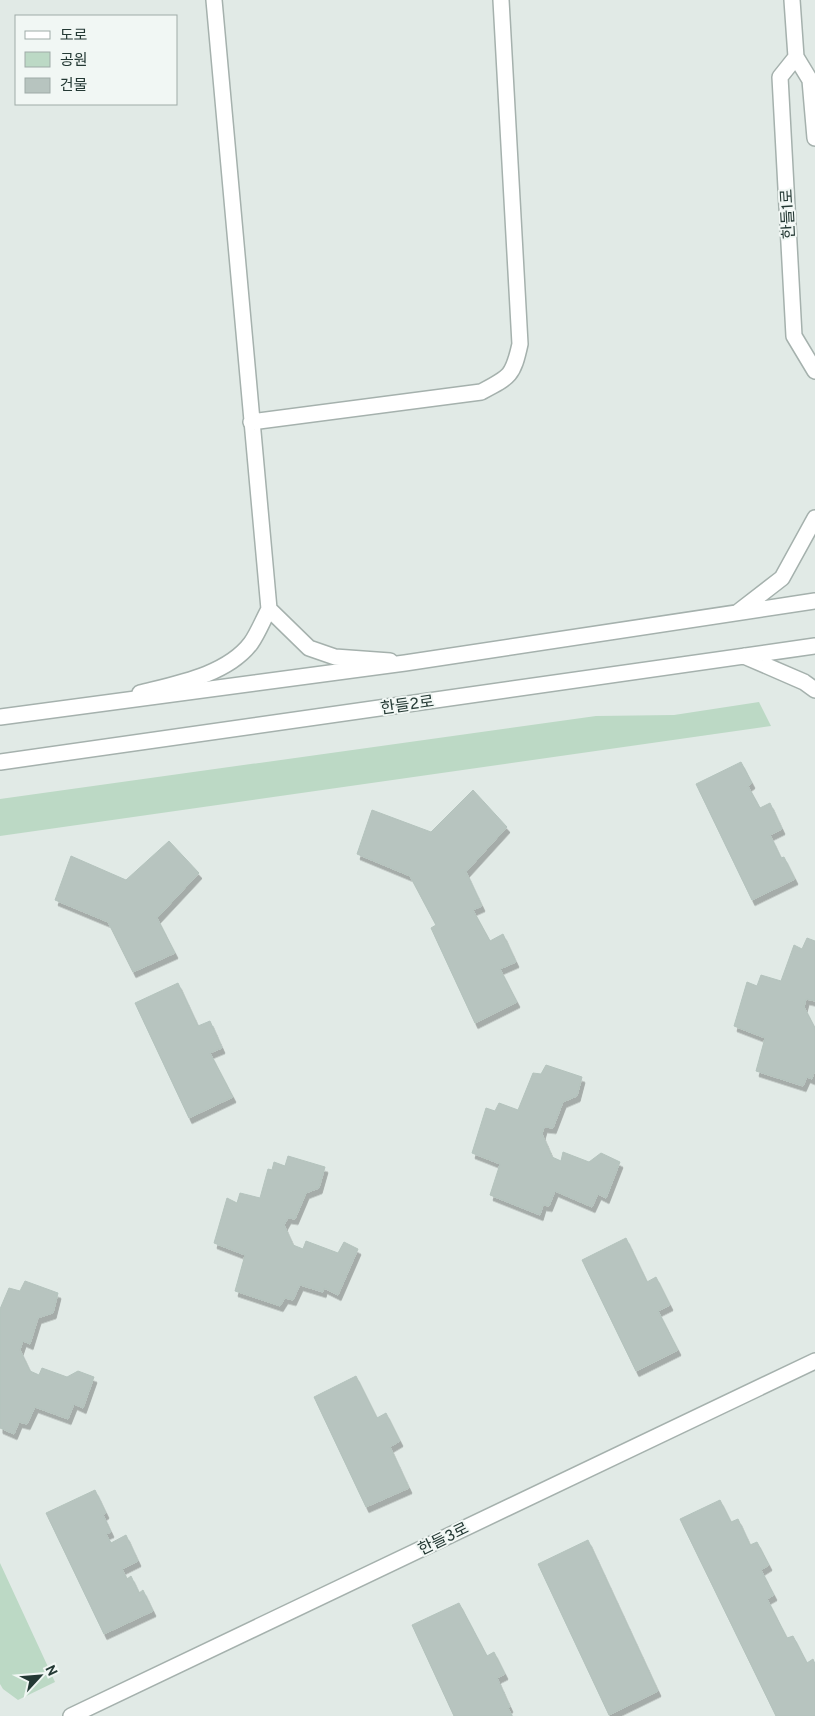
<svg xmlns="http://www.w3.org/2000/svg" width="815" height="1716" font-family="Overpass,'Noto Sans KR',sans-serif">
  <defs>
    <filter id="shadow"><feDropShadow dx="3" dy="5.5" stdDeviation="0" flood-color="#0004"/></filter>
  </defs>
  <rect width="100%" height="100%" fill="#e1eae6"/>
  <path fill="#bcd9c5" d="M759 702 771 726 0 836V799L596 716 674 715Z
    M0 1563 55 1682 18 1700 3 1689 0 1684Z"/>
  <path fill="#b7c4bf" stroke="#b4c3bd" filter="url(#shadow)" d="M741 762 752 783 748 786 760 808 770 803 782 829 770 835 781 858 784 857 795 879 752 900 696 784Z
    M473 790 507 827 466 872 482 906 473 910 490 941 503 934 516 962 500 969 517 1002 475 1023 431 928 436 925 410 876 357 854 372 810 431 832Z
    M169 841 199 873 157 918 175 953 133 972 108 922 55 900 71 856 126 880Z
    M807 938 815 941V1001L806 999 804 1007 815 1028V1070L812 1079 807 1077 803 1086 756 1071 765 1038 734 1026 747 982 757 986 761 975 781 981 794 945 802 949Z
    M178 983 198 1026 210 1021 222 1048 210 1053 233 1097 189 1118 135 1003Z
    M546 1065 582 1077 577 1096 563 1102 553 1128 544 1127 542 1134 552 1157 561 1161 563 1152 589 1162 601 1153 620 1162 606 1198 598 1194 592 1207 555 1191 549 1206 543 1205 540 1215 490 1195 500 1164 472 1153 486 1108 495 1111 499 1103 518 1110 533 1073 541 1074Z
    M288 1156 325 1167 319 1188 306 1193 295 1219 288 1218 284 1225 293 1245 303 1249 306 1241 338 1253 344 1242 358 1249 338 1295 324 1288 323 1292 300 1285 293 1300 285 1298 280 1306 235 1291 245 1255 214 1243 227 1198 237 1203 240 1193 260 1198 268 1169 272 1170 274 1162 285 1166Z
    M626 1238 647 1282 656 1277 670 1305 658 1311 678 1350 636 1371 582 1260Z
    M25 1281 58 1293 53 1313 38 1318 30 1344 23 1341 20 1350 30 1371 39 1375 42 1368 67 1377 78 1371 94 1377 83 1408 74 1404 68 1419 35 1407 27 1424 19 1422 14 1434 0 1428V1309L9 1288 20 1291Z
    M356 1376 377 1418 386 1413 400 1441 390 1447 409 1488 366 1507 314 1397Z
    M95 1490 106 1513 103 1515 111 1532 106 1534 111 1543 126 1535 138 1561 122 1569 127 1579 131 1576 139 1593 143 1590 153 1611 104 1634 46 1513Z
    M720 1500 731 1522 738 1519 750 1545 757 1542 769 1565 761 1570 774 1595 767 1599 787 1638 793 1636 807 1663 813 1659 815 1664V1716H776L680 1519Z
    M588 1540 658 1691 609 1715 538 1564Z
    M459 1603 487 1656 494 1652 505 1674 497 1678 510 1707 508 1708 512 1716H454L412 1625Z"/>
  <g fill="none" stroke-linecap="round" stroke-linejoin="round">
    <g stroke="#a5b1ad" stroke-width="18">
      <path id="minor" d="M251 422 481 392C510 377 513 376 520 344L501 0
        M269 609 309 648 335 657 390 661
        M140 693C176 684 227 675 251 643 258 633 263 620 269 609L214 0"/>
    </g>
    <g stroke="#a5b1ad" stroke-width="18">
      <path id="tertiary" d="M792 0 796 57 810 80 815 138
        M796 57 780 77 794 336 815 371
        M738 612 782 578 815 518
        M744 656 804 682 815 690
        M0 717 405 663 815 601
        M0 762 815 646
        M71 1716 815 1361"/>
    </g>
    <use href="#minor" stroke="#fff" stroke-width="15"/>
    <use href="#tertiary" stroke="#fff" stroke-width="15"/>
  </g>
  <g text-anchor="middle" stroke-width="4" stroke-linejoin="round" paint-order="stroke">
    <g font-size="16" fill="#243934" stroke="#f1f7f4">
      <text transform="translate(787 214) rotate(-93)" y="6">한들1로</text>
      <text transform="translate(407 704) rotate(-8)" y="6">한들2로</text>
      <text transform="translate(443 1538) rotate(-26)" y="6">한들3로</text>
    </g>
  </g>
  <rect x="15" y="15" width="162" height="90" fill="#f1f7f4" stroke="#9faba7"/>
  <rect x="25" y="31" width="25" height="8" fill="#ffffff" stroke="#9faba7"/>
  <text x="60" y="40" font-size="15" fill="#243934">도로</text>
  <rect x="25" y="52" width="25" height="15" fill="#bcd9c5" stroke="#9faba7"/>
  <text x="60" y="65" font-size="15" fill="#243934">공원</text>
  <rect x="25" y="78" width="25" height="15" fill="#b7c4bf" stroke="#9faba7"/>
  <text x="60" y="90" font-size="15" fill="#243934">건물</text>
  <g transform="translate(40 1676) rotate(64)" stroke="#f1f7f4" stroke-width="4" paint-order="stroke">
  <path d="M0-4L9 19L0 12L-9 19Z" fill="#243934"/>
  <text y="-8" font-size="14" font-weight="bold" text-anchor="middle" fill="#243934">N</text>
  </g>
</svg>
